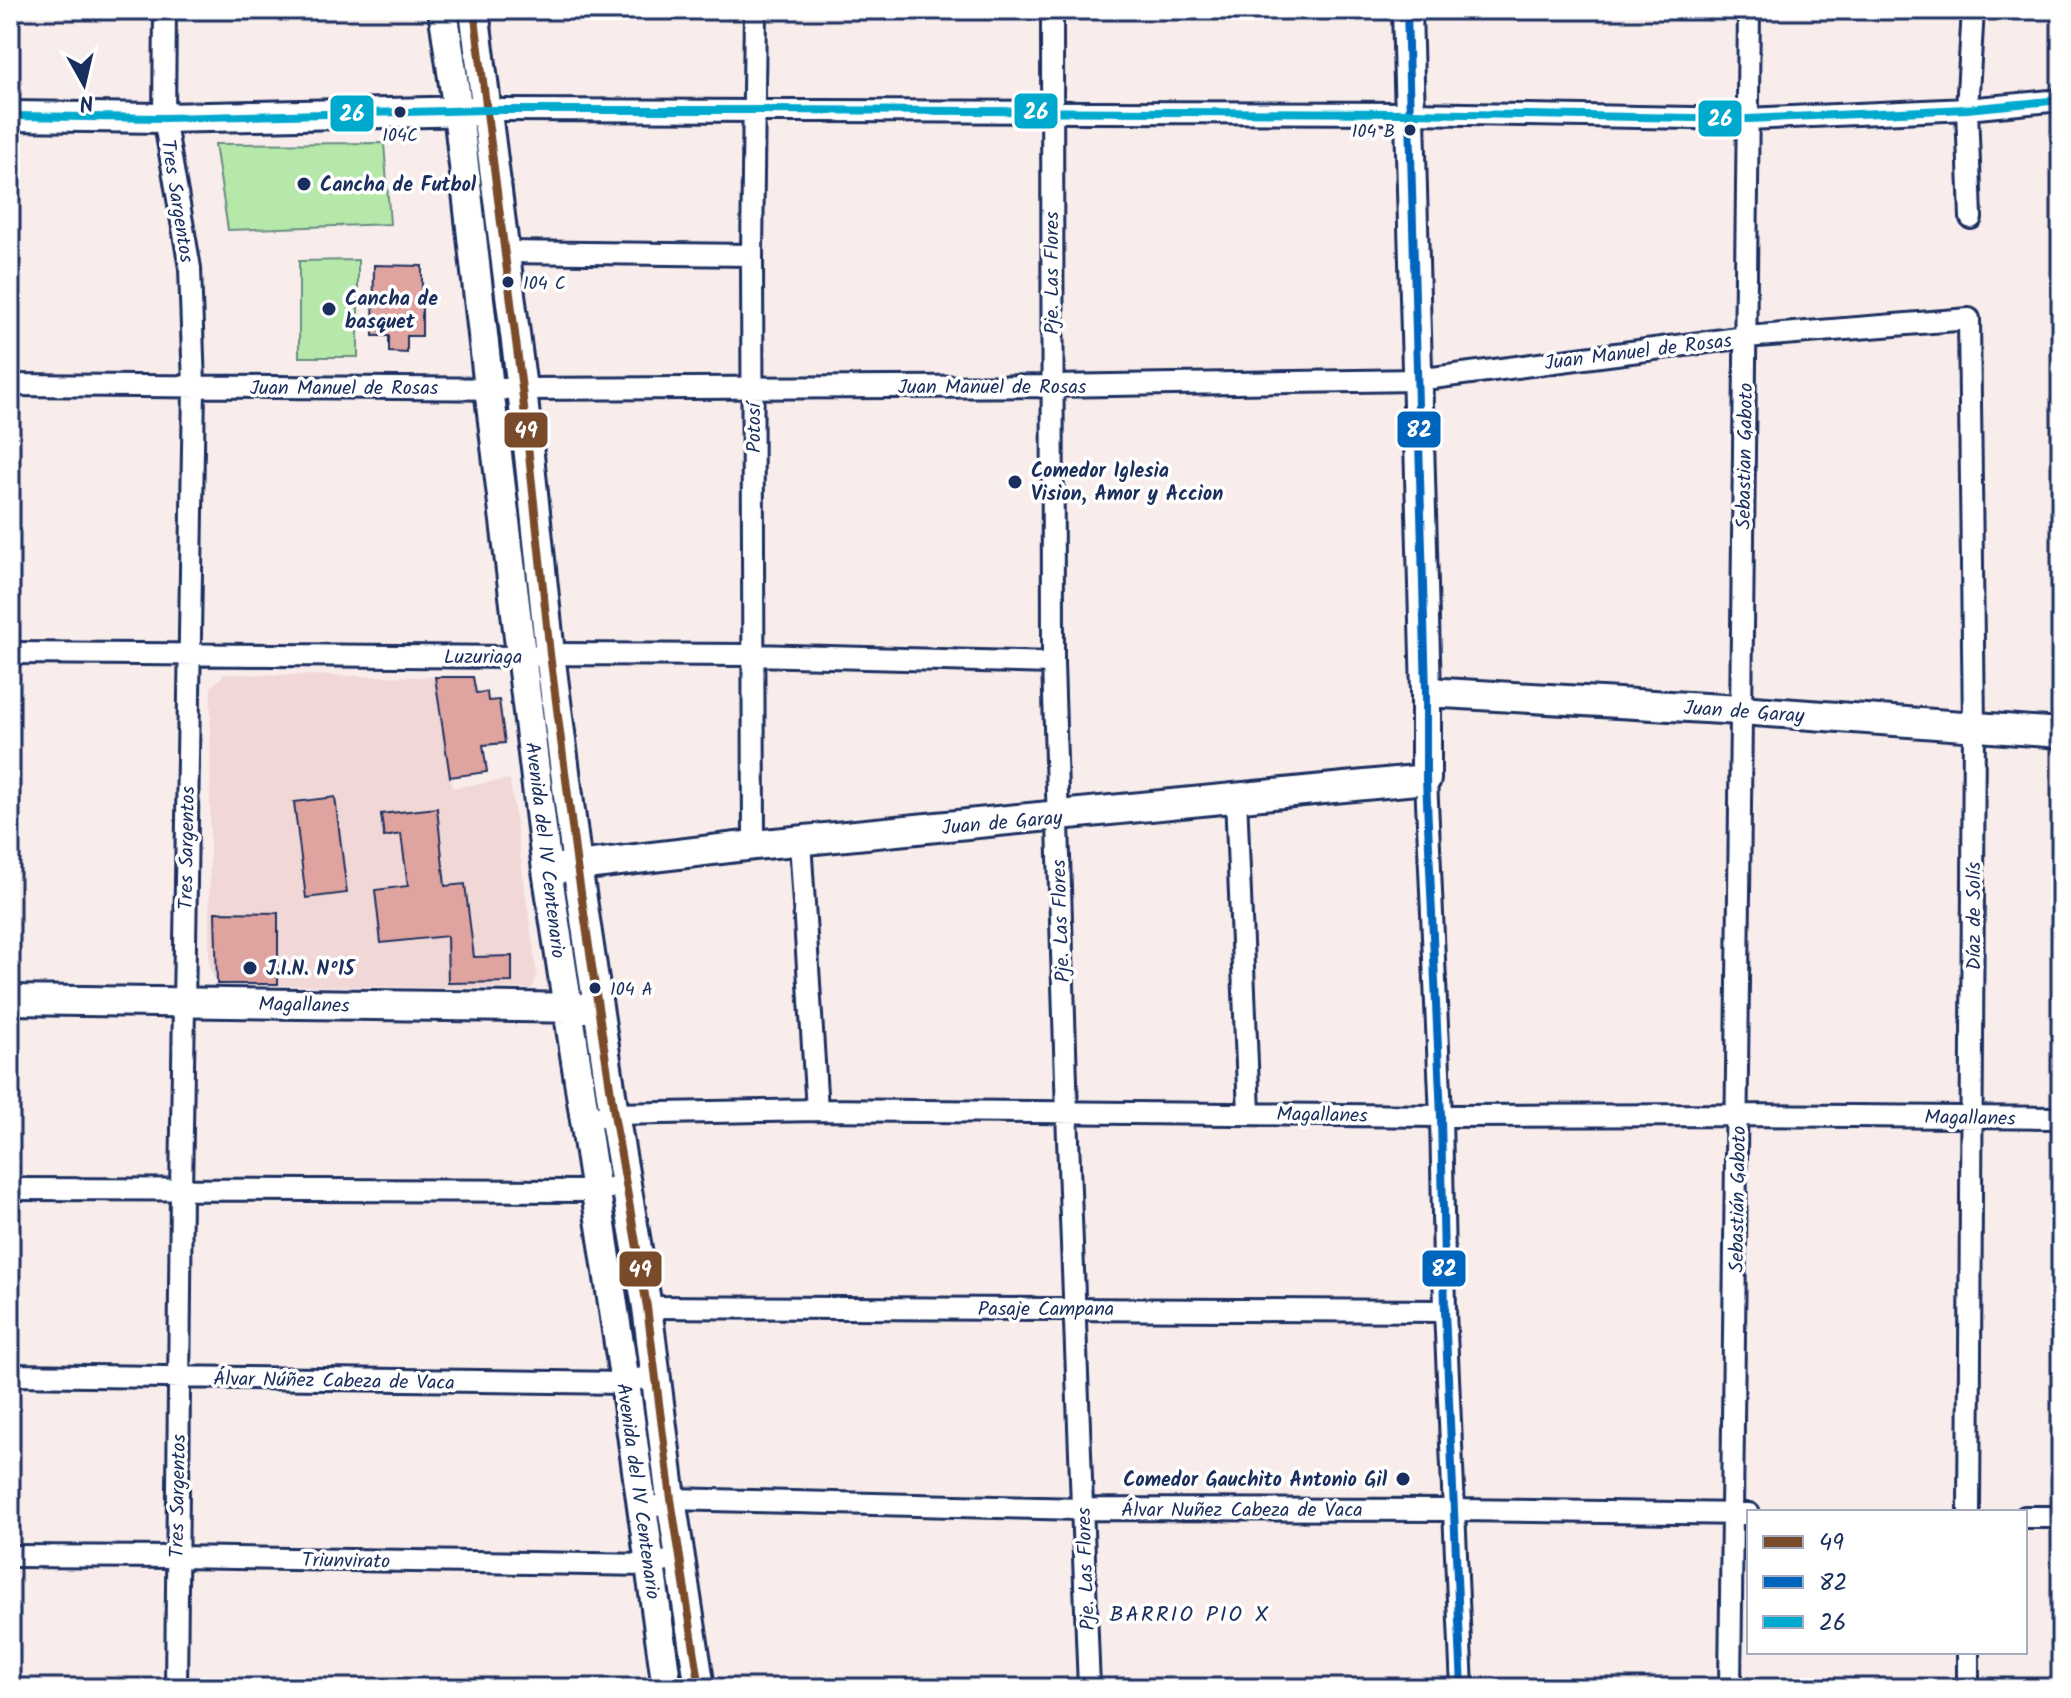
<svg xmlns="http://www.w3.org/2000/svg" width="2071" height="1698" font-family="Kalam,sans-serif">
  <rect width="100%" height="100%" fill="#f9edec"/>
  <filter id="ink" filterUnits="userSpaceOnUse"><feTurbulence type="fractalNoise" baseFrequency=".0125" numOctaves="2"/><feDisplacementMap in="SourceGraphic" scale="16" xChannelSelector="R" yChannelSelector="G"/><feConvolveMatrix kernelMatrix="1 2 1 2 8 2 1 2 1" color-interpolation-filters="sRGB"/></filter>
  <g filter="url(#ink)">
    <path fill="#f1d7d5" d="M224 674 435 677 452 788 510 779 537 976 532 989 217 984 209 966 211 687Z"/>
    <path fill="#b6e9a9" stroke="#688c84" stroke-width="2" d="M384 143 390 224 228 230 215 144Z
      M358 260V357H299V261Z"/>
    <path fill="#dfa4a0" stroke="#1b2f5e" stroke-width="2" d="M374 265 422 266V336H407V353L389 352V336H373Z
      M435 677H473L476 693 487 692 488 701 499 700 505 743 483 745 487 772 450 777Z
      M335 797 347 893 306 898 294 802Z
      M437 808 445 886 465 884 474 957 512 956V982L448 983 447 936 381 943 375 890 408 886 401 834 384 837 381 814Z
      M215 912 278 913V984H217Z"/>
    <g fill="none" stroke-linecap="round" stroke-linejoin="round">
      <g stroke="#1b2f5e" stroke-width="26">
        <path id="street" d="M165 10 164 118 190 268 194 387 181 1191 176 1688
          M1052 10 1053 663 1067 1113 1089 1688
          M486 110 1411 113 1748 119 1967 109 2061 100
          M1971 218 1967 109 1973 10
          M504 252 752 255
          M10 385 522 389 1051 386 1417 380 1746 337 1969 319 1974 727 1969 1512
          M10 653 523 657 550 654 753 655 1053 663
          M1426 779 1441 1116 1445 1311 1462 1688
          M1236 797 1249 1113
          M800 841 817 1110
          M754 845 752 255 755 10
          M601 1116 614 1114 817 1110 1441 1116 1738 1115 2061 1118
          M10 1189 595 1191 626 1185
          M647 1307 1445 1311
          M10 1375 625 1383 657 1374
          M660 1505 671 1499 1083 1509 1455 1510 1749 1514
          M2025 1517H2061
          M10 1556 177 1557 649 1565 681 1558
          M1730 1688 1749 10
          M1968 1688V1652"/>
      </g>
      <g stroke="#1b2f5e" stroke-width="34">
        <path id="secondary" d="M443 10 458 112 489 388 547 870 625 1383 667 1688
          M474 10 522 389 550 654 577 866 614 1114 647 1307 671 1499 700 1688
          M10 116 164 118 473 111
          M1426 692 1740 710 2061 733
          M560 868 754 845 1426 779V692L1407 10
          M10 1000 586 1008"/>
      </g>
      <use href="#street" stroke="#fff" stroke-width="20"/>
      <use href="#secondary" stroke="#fff" stroke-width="28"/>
      <g stroke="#fff" stroke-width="14">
        <path id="bus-1" d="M474 10 522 389 550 654 577 866 614 1114 647 1307 671 1499 700 1688"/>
      </g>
      <g stroke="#fff" stroke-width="14">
        <path id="bus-2" d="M1407 10 1426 692V779L1441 1116 1445 1311 1462 1688"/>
      </g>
      <g stroke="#fff" stroke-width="14">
        <path id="bus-3" d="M10 116 164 118 486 110H754L1411 113 1748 119 1967 109 2061 100"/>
      </g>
      <use href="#bus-1" stroke="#7a4b2a" stroke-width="8"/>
      <use href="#bus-2" stroke="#0065bd" stroke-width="8"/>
      <use href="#bus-3" stroke="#00a9ce" stroke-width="8"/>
    </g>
  </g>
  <g fill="#1b2f5e" stroke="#fff" stroke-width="3">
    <circle cx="400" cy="112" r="7"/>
    <circle cx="1410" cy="130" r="7"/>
    <circle cx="304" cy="184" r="8"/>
    <circle cx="508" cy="282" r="7"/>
    <circle cx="329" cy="309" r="8"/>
    <circle cx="1015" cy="482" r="8"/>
    <circle cx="250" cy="968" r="8"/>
    <circle cx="595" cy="988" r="7"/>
    <circle cx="1403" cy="1479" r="8"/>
  </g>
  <g text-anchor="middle" stroke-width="7" stroke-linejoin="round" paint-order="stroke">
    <g font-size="18" fill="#1b2f5e" stroke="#fff" text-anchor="start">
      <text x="1395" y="137" text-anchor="end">104 B</text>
      <text x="400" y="141" text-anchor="middle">104C</text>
      <text x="523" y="289">104 C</text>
      <text x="610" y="995">104 A</text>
    </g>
    <g font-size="20" font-weight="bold" fill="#1b2f5e" stroke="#fff" text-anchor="start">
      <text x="320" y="191">Cancha de Futbol</text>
      <text x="345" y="305">Cancha de<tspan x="345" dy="23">basquet</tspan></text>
      <text x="1031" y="477">Comedor Iglesia<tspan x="1031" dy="23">Vision, Amor y Accion</tspan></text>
      <text x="266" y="975">J.I.N. Nº15</text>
      <text x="1387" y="1486" text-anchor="end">Comedor Gauchito Antonio Gil</text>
    </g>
    <g font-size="20" fill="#1b2f5e" stroke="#fff">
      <text transform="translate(178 201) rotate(81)" y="7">Tres Sargentos</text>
      <text transform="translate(1051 273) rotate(-90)" y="7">Pje. Las Flores</text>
      <text transform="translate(1638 351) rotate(-7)" y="7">Juan Manuel de Rosas</text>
      <text x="992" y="393">Juan Manuel de Rosas</text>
      <text x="344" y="394">Juan Manuel de Rosas</text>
      <text transform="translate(753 428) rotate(-90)" y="7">Potosí</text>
      <text transform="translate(1744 456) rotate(-89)" y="7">Sebastian Gaboto</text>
      <text x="483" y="663">Luzuriaga</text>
      <text transform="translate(1744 711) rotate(4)" y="7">Juan de Garay</text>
      <text transform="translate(1002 822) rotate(-5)" y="7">Juan de Garay</text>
      <text transform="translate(186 848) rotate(-89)" y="7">Tres Sargentos</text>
      <text transform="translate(546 850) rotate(83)" y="7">Avenida del IV Centenario</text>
      <text transform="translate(1973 916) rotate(-90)" y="7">Díaz de Solís</text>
      <text transform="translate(1060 921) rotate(-92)" y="7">Pje. Las Flores</text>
      <text transform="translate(304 1004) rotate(1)" y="7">Magallanes</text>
      <text transform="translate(1322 1114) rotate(1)" y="7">Magallanes</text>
      <text transform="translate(1970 1117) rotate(1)" y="7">Magallanes</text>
      <text transform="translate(1737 1199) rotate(-89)" y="7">Sebastián Gaboto</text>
      <text x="1046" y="1315">Pasaje Campana</text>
      <text transform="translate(334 1380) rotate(1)" y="7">Álvar Núñez Cabeza de Vaca</text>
      <text transform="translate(639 1491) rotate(82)" y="7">Avenida del IV Centenario</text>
      <text transform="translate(177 1496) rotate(-89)" y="7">Tres Sargentos</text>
      <text x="1242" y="1516">Álvar Nuñez Cabeza de Vaca</text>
      <text transform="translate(346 1560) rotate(1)" y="7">Triunvirato</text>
      <text transform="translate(1085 1569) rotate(-92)" y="7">Pje. Las Flores</text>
    </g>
    <g font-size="22" letter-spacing="2" fill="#1b2f5e" stroke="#fff">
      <text x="1190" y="1621">BARRIO PIO X</text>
    </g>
  </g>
  <g stroke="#fff" stroke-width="3">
    <rect x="1013" y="92" width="46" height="38" rx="8" fill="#00a9ce"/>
    <rect x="329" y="94" width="46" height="39" rx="8" fill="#00a9ce"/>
    <rect x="1697" y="99" width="46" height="39" rx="8" fill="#00a9ce"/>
    <rect x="1396" y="410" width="46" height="39" rx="8" fill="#0065bd"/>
    <rect x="503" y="411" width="46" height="38" rx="8" fill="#7a4b2a"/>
    <rect x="1421" y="1249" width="46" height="39" rx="8" fill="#0065bd"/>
    <rect x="618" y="1250" width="45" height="38" rx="8" fill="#7a4b2a"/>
  </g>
  <g font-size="22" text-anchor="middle" font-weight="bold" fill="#fff">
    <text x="1036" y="119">26</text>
    <text x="352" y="121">26</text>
    <text x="1720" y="126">26</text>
    <text x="1419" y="437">82</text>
    <text x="526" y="438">49</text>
    <text x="1444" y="1276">82</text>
    <text x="640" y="1277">49</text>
  </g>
  <rect width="2071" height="1698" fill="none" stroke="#fff" stroke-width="40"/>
  <rect x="20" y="20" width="2031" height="1658" fill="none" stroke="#1b2f5e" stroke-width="3" filter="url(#ink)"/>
  <rect x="1747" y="1510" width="280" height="144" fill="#ffffff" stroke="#a4acbf" stroke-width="2"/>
  <rect x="1763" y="1536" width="40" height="12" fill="#7a4b2a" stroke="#a4acbf" stroke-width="2"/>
  <text x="1819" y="1550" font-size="24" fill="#1b2f5e">49</text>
  <rect x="1763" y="1576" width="40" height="12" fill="#0065bd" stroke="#a4acbf" stroke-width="2"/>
  <text x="1819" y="1590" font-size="24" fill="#1b2f5e">82</text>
  <rect x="1763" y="1616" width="40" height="12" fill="#00a9ce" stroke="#a4acbf" stroke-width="2"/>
  <text x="1819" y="1630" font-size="24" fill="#1b2f5e">26</text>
  <g transform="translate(84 84) rotate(172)" stroke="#ffffff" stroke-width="6" paint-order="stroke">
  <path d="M0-6L14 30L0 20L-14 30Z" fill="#1b2f5e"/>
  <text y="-12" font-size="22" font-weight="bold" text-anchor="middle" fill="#1b2f5e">N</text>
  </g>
</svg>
